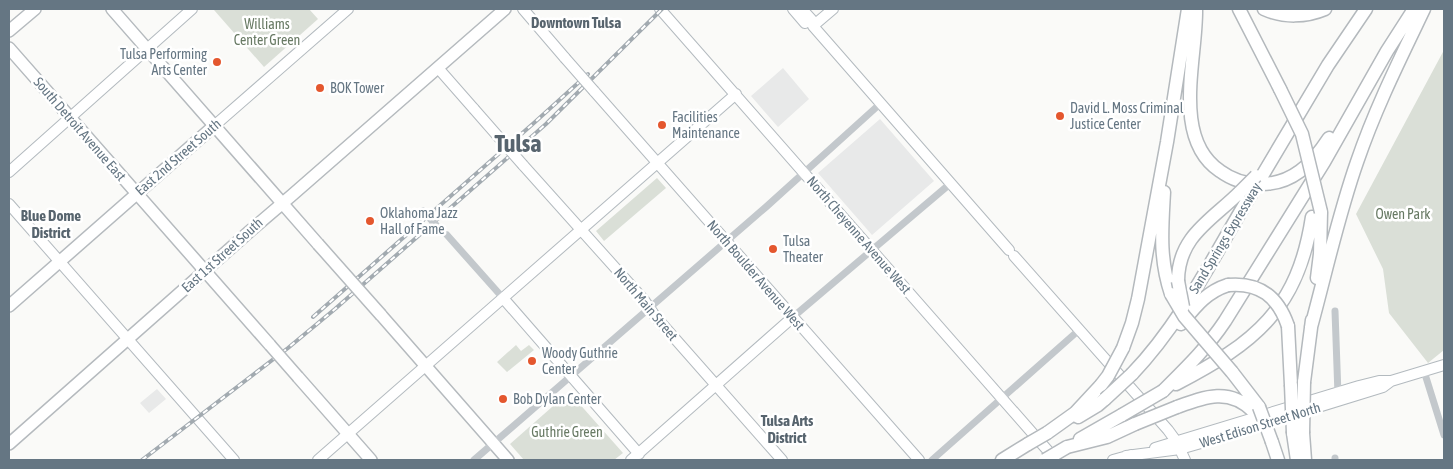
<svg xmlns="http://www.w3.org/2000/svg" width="1453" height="469" font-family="'Asap Condensed',sans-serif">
  <rect width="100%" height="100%" fill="#fafaf8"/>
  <path fill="#e8e9e9" d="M783 68 809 99 778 127 751 96Z
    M880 119 934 181 872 235 818 173Z
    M157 389 166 399 149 413 140 403Z"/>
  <path fill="#dadfd7" d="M215 9H309L318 19 264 67 214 10Z
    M1444 50V350L1428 363 1389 313 1383 269 1356 214Z
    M657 178 666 188 604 241 596 231Z
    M516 345 521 351 529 345 534 350 507 372 497 362Z
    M569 392 623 453 614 460H524L510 444Z"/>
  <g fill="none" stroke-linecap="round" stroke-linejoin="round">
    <g stroke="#b3babf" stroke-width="12">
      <path id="secondary" d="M523 9 565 58
        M660 9 1056 460
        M793 9 805 23
        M802 9 812 20 813 26 1009 250
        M813 26 833 9
        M438 68 474 109
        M594 91 919 460
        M214 126 348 9
        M523 165 644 300 655 316 782 460
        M9 172 192 9
        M9 204 234 460
        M1014 256 1168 430 1176 441 1185 460
        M503 298 639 454
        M1155 448 1359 386 1379 381H1391
        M1126 456 1180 449 1208 441 1383 387 1391 381 1444 365
        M318 460 736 94
        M631 460 793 317
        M1113 460 1131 455"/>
    </g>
    <g stroke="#b5babe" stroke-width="14">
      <path id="primary" d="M112 9 318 244
        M9 31 35 9
        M9 48 270 345
        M9 306 214 126
        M381 315 508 460
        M298 377 371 460
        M9 444 250 231 291 196 505 9"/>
    </g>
    <g stroke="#b4b9bd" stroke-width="15">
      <path id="highway" d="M1196 9C1197 58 1171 138 1220 171 1231 179 1245 184 1259 184 1292 185 1312 164 1329 138
        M1239 9 1280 89
        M1264 9C1284 18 1306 17 1325 9
        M1262 176 1328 65 1366 9
        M1164 192C1162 229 1159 258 1171 294
        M1317 278 1320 254 1321 212
        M1178 281C1178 236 1212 220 1240 192
        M1181 324C1195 307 1206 292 1228 285
        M1288 326 1291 385
        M1311 327C1326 272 1338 216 1357 162 1375 109 1400 59 1424 9
        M1123 348 1132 323 1138 299 1167 142 1188 9
        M1232 372 1259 407
        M1132 374C1182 322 1214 255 1251 194
        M1304 382 1312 320
        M1176 384C1255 343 1298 309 1312 217
        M1163 391C1185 369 1207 348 1225 321L1324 162 1387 51 1414 9
        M1177 407C1204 397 1229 387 1253 411
        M1078 417 1098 405 1105 399
        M1047 433 1075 413 1101 385
        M1293 433 1297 460
        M1303 433 1305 460
        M1080 439 1122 415
        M1272 442 1278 460
        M1067 447 1107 437 1135 424
        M1002 460 1028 444"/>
    </g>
    <path stroke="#c3c8cc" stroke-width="7" d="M447 235 503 298
      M1335 311 1338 395
      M793 317 951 183
      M1424 371 1444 435
      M1335 458V460
      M474 460 766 207 881 103
      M932 460 1079 330"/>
    <use href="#secondary" stroke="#fff" stroke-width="10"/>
    <use href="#primary" stroke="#fff" stroke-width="11"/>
    <use href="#highway" stroke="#fff" stroke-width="12"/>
    <g stroke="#a2aab0" stroke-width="4">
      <path id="rail" d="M313 317 535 122 588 74
        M142 460 288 348 335 309 546 124 662 9"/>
    </g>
    <use href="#rail" stroke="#fff" stroke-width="2" stroke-dasharray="5.5" stroke-linecap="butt"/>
    <g stroke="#b3babf" stroke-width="12" stroke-linecap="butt">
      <path id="secondary-bridge" d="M565 58 594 91
        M474 109 523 165"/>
    </g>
    <g stroke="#b5babe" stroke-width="14" stroke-linecap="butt">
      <path id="primary-bridge" d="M318 244 381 315
        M270 345 298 377"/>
    </g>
    <g stroke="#b4b9bd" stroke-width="15" stroke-linecap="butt">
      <path id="highway-bridge" d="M1280 89 1302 134 1321 212
        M1240 192 1256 176
        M1178 281 1183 307
        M1228 285C1260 282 1278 297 1288 326
        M1171 294 1184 316 1232 372
        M1101 385 1108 376 1123 348
        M1291 385 1293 433
        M1105 399 1132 374
        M1259 407 1272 442
        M1122 415 1163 391
        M1135 424 1177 407
        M1303 433 1304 382
        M1028 444 1047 433
        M1045 460 1067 447"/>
    </g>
    <path stroke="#c3c8cc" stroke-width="7" d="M423 211 436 225"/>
    <use href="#secondary-bridge" stroke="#fff" stroke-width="10"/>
    <use href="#primary-bridge" stroke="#fff" stroke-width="11"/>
    <use href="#highway-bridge" stroke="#fff" stroke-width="12"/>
  </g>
  <g fill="#e4572e" stroke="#fff" stroke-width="2">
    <circle cx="217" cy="62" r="5"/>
    <circle cx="320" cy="88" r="5"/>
    <circle cx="1060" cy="116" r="5"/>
    <circle cx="662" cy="125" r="5"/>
    <circle cx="370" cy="221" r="5"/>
    <circle cx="773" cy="249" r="5"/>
    <circle cx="532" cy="361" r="5"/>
    <circle cx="503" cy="399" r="5"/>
  </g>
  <g text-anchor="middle" stroke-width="5" stroke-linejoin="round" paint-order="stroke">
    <g font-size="14" fill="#687a64" stroke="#fff">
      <text x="267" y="29">Williams<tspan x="267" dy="16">Center Green</tspan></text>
      <text x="1403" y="219">Owen Park</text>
      <text x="567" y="437">Guthrie Green</text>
    </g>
    <g font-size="14" fill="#657683" stroke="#fff" text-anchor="start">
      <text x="207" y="59" text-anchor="end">Tulsa Performing<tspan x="207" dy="16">Arts Center</tspan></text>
      <text x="330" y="93">BOK Tower</text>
      <text x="1070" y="113">David L. Moss Criminal<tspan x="1070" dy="16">Justice Center</tspan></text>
      <text x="672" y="122">Facilities<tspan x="672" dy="16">Maintenance</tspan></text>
      <text x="380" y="218">Oklahoma Jazz<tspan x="380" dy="16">Hall of Fame</tspan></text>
      <text x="783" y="246">Tulsa<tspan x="783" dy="16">Theater</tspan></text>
      <text x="542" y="358">Woody Guthrie<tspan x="542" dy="16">Center</tspan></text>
      <text x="513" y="404">Bob Dylan Center</text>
    </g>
    <g font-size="14" fill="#657683" stroke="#fff">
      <text transform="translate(80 129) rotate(49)" y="5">South Detroit Avenue East</text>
      <text transform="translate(178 157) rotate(-41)" y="5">East 2nd Street South</text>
      <text transform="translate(859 235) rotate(49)" y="5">North Cheyenne Avenue West</text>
      <text transform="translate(1225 238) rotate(-59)" y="5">Sand Springs Expressway</text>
      <text transform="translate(222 255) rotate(-42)" y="5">East 1st Street South</text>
      <text transform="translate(756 275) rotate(49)" y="5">North Boulder Avenue West</text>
      <text transform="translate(646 304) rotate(50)" y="5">North Main Street</text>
      <text transform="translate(1260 425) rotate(-17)" y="5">West Edison Street North</text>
    </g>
    <g font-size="15" font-weight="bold" fill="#57646e" stroke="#fff">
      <text x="576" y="28">Downtown Tulsa</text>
      <text x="51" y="221">Blue Dome<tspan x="51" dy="17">District</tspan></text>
      <text x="787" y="426">Tulsa Arts<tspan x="787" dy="17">District</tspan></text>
    </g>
    <g font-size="24" font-weight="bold" fill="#57646e" stroke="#fff">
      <text x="518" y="152">Tulsa</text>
    </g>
  </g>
  <rect width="1453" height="469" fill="none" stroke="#657683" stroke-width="20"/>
</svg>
